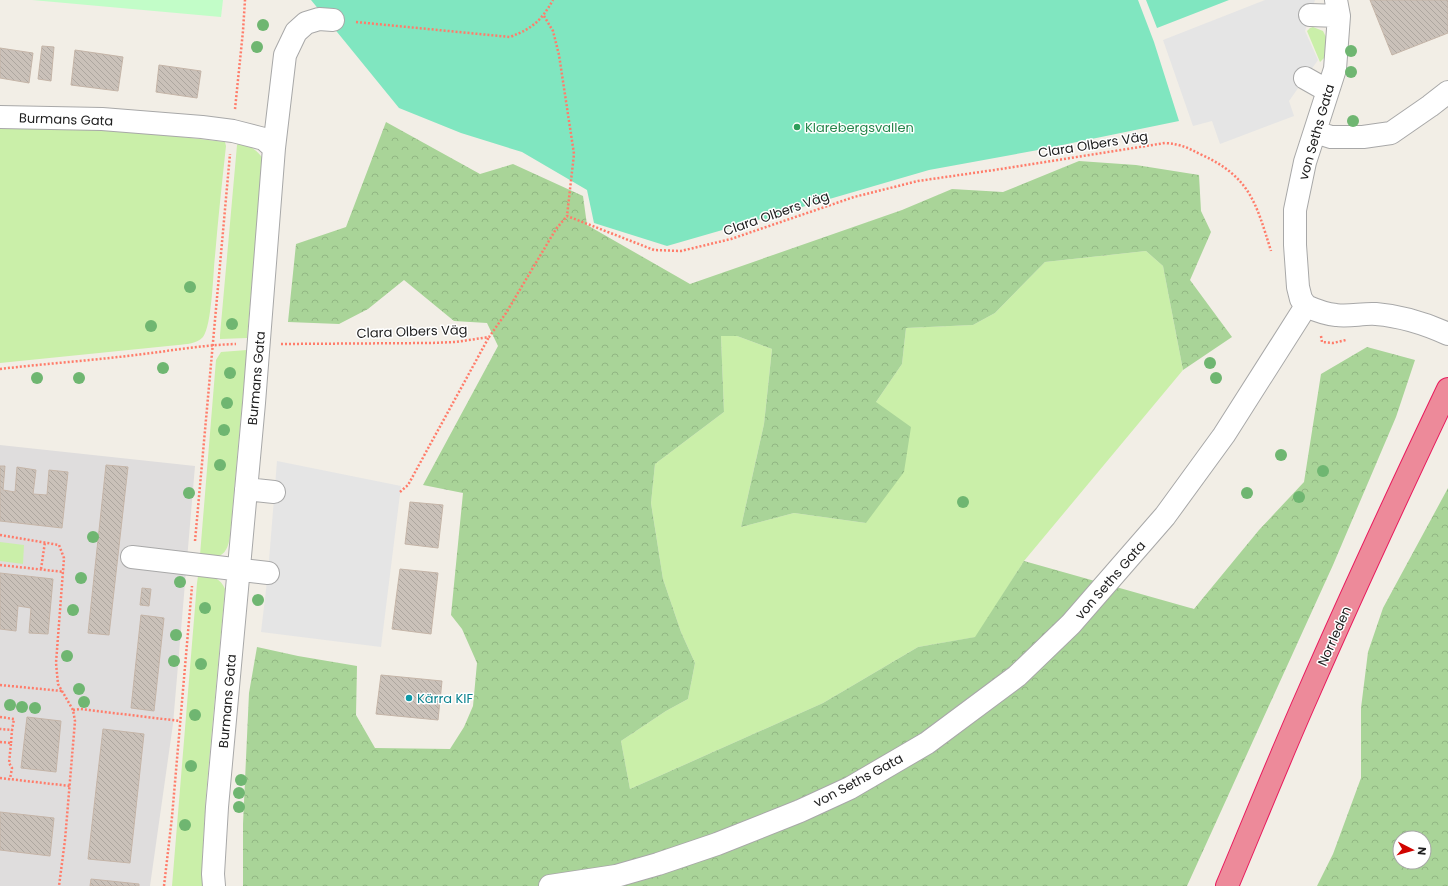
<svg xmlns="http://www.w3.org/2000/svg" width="1448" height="886" font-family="Poppins,sans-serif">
  <defs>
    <pattern id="forest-crowns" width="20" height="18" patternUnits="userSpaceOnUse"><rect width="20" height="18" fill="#a9d498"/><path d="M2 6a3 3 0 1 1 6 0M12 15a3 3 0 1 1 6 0" fill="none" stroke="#91b683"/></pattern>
    <pattern id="building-back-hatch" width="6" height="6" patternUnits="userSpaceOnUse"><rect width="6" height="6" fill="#cac1b9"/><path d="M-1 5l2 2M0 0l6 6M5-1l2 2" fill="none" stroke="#ada69f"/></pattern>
  </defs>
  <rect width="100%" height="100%" fill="#f2eee6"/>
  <path fill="#dfdddd" d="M0 445 195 466 173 724 150 886H0Z"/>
  <path fill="#caefa9" d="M1313 27 1323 31 1327 39 1325 57 1320 62 1307 31 1310 28Z
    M0 127H30L140 132 225 142 226 146C222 183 218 219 215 256 213 273 212 325 203 337 197 344 186 344 178 345L0 363Z
    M238 144C249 145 257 149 263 159L247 338 220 339V335L237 145Z
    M1146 251 1163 266 1183 370 1024 561 976 637 918 647 823 703 630 789 621 741 666 711 688 699 695 663 681 632 663 579 651 503 655 464 724 412 721 336H737L772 349 764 424 741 527 794 513 866 523 876 402 902 364 906 328 973 325 995 313 1045 262Z
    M247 350 230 536C227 557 219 559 200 555L216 360 221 352Z
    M0 542 24 545 23 564 0 561Z
    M202 575C212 575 221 579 225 589L206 795 202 865 203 886H172L197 583 198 576Z"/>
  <path fill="url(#forest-crowns)" fill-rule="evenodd" d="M386 122 480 174 513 164 583 196 587 225 690 284 902 210 952 189 1003 192 1079 161 1136 165 1199 175 1201 211 1211 232 1190 280 1232 337 1183 370 1163 266 1146 251 1045 262 995 313 973 325 906 328 902 364 876 402 911 427 904 472 866 523 794 513 741 527 764 424 772 349 737 336H721L724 412 655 464 651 503 663 579 681 632 695 663 688 699 666 711 621 741 630 789 823 703 918 647 975 637 1024 561 1194 609 1259 530 1304 482 1321 374 1367 347 1415 360 1396 417 1333 565 1187 886H243V824L249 693 257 647 298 656 357 666 356 715 375 748 450 749 464 727 473 706 477 663 462 629 451 615 463 493 423 485 498 346 487 323 454 321 404 280 368 309 339 324 288 322 296 244 346 227Z
    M1448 488V886H1317L1333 854 1361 778V708L1368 652 1383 608ZM1400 838H1424V862H1400Z"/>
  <path fill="#c2fdc8" d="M32 0H223L221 17Z"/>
  <path fill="#80e6c0" d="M311 0H1138L1154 42 1179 121 1038 150 929 170 802 207 766 221 764 218 667 246 594 223 587 190 522 152 461 133 399 108Z
    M1146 0H1229L1157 28Z"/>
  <path fill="#e5e5e5" d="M1265 0H1315L1305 31 1318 60 1289 101 1294 116 1220 144 1212 121 1193 126 1163 40Z
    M277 461 401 486 381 647 261 632 268 573Z"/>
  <path fill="url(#building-back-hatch)" stroke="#c5b5a8" d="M1370 0H1448V33L1392 55Z
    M42 46 54 47 51 81 38 79Z
    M0 48 33 53 29 83 0 78Z
    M75 50 123 57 118 91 71 85Z
    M159 65 201 71 197 98 156 92Z
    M106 465 128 467 109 635 88 633Z
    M0 466H5L3 490 15 492 17 467 36 470 33 494 47 495 49 470 68 472 62 528 0 521Z
    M410 502 443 505 438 548 405 544Z
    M400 569 438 573 431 634 392 629Z
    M0 573 53 579 48 634 29 633 31 608 18 606 16 631 0 629Z
    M142 588 151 589 149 606 140 605Z
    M141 615 164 618 154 711 131 708Z
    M381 675 442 681 438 720 376 714Z
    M27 717 61 721 56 772 21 768Z
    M103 729 144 734 130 863 88 859Z
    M0 812 54 818 50 856 0 850Z
    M91 879 139 884V886H90Z"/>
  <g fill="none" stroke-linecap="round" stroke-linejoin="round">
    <g stroke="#a8a8a8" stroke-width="24">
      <path id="minor" d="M1310 15 1339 16
        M1305 78 1328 91
        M0 117 102 119 202 127 233 131 264 139 274 148 254 403 217 807 213 874 214 886
        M1315 132 1331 137H1363L1391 133 1430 106 1448 92
        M274 148 285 55 296 32 306 23 319 19 333 20
        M1306 306 1301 299 1298 287 1295 245V210L1305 162 1335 69 1339 16 1336 0
        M1306 306C1315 310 1325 314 1336 315 1349 317 1363 313 1376 314 1401 316 1426 324 1448 334
        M246 489 274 492
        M132 557 268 573
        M550 886 616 876 658 864 717 844 800 811 850 788 927 743 1017 676 1071 624 1165 516 1224 435 1306 306"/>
    </g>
    <g stroke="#e81b5d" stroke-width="24">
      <path id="highway" d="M1227 886C1254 822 1280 757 1308 694 1353 591 1400 490 1448 389"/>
    </g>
    <path stroke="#ff7c6a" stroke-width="2.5" stroke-dasharray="2 2" stroke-linecap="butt" d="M544 16 553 31 559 55 574 154 567 216
      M356 22 510 37C533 28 541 21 553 0
      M235 109 243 31 245 0
      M1321 336 1322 342 1333 343 1346 340
      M281 344 430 343 456 342 489 337 506 313 556 229 567 216 654 250 681 251 731 239 854 197 918 181 1001 169 1165 143C1181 144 1188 148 1202 155 1250 177 1256 203 1271 251
      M0 369C42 364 85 361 127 356 164 352 200 345 236 344
      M400 492 408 485 489 337
      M0 535 59 545 64 558 56 663 58 684 73 710 75 721 65 840 59 886
      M195 541 230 154
      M0 565 64 572
      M41 569 45 542
      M0 685 62 691
      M73 710 80 709 180 721
      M0 717 14 719 12 730 0 729
      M0 742 11 743 9 763 12 768 10 779
      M11 743 12 730
      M0 778 70 786
      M164 886 172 817 192 586"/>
    <use href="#minor" stroke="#fff" stroke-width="22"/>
    <use href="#highway" stroke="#ed8a9a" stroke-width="22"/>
  </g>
  <g fill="#6fb671">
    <circle cx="263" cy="25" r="6"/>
    <circle cx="257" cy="47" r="6"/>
    <circle cx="1351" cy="51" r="6"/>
    <circle cx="1351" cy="72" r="6"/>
    <circle cx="1353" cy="121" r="6"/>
    <circle cx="190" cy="287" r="6"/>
    <circle cx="232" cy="324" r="6"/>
    <circle cx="151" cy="326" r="6"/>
    <circle cx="1210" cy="363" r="6"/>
    <circle cx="163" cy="368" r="6"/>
    <circle cx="230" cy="373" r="6"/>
    <circle cx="37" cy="378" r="6"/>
    <circle cx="79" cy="378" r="6"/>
    <circle cx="1216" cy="378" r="6"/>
    <circle cx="227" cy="403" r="6"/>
    <circle cx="224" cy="430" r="6"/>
    <circle cx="1281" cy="455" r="6"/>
    <circle cx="220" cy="465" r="6"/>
    <circle cx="1323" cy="471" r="6"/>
    <circle cx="189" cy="493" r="6"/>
    <circle cx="1247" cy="493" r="6"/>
    <circle cx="1299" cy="497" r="6"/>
    <circle cx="963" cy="502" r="6"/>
    <circle cx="93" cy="537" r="6"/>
    <circle cx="81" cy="578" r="6"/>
    <circle cx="180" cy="582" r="6"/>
    <circle cx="258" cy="600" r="6"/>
    <circle cx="205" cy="608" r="6"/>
    <circle cx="73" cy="610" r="6"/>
    <circle cx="176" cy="635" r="6"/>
    <circle cx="67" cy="656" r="6"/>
    <circle cx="174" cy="661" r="6"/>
    <circle cx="201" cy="664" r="6"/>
    <circle cx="79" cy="689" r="6"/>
    <circle cx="84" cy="702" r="6"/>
    <circle cx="10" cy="705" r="6"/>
    <circle cx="22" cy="707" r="6"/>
    <circle cx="35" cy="708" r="6"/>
    <circle cx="195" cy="715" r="6"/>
    <circle cx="191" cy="766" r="6"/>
    <circle cx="241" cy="780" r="6"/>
    <circle cx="239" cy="793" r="6"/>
    <circle cx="239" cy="807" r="6"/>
    <circle cx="185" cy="825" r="6"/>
  </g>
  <circle fill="#2e9e5b" stroke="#fff" stroke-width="1.5" cx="797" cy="127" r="4"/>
  <circle fill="#0f9aa8" stroke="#fff" stroke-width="1.5" cx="409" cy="698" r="4"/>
  <g text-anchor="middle" stroke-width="3" stroke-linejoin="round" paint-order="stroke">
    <g font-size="13" fill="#212121" stroke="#fff">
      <text transform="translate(66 119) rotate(2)" y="5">Burmans Gata</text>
      <text transform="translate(1316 132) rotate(-74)" y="5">von Seths Gata</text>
      <text transform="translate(1093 144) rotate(-9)" y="5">Clara Olbers Väg</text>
      <text transform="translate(776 213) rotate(-19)" y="5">Clara Olbers Väg</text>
      <text transform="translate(412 331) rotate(-2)" y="5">Clara Olbers Väg</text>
      <text transform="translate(256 378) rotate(-85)" y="5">Burmans Gata</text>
      <text transform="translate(1110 580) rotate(-49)" y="5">von Seths Gata</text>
      <text transform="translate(1334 636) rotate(-66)" y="5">Norrleden</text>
      <text transform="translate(227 701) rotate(-85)" y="5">Burmans Gata</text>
      <text transform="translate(858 780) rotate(-28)" y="5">von Seths Gata</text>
    </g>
    <g font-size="13" fill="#27864d" stroke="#fff" text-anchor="start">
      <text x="805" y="132">Klarebergsvallen</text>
    </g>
    <g font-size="13" fill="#0d838f" stroke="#fff" text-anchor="start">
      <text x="417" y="703">Kärra KIF</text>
    </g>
  </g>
  <g transform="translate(1412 850) rotate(96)"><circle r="19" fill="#ffffff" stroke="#a6a6a6"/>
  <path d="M0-3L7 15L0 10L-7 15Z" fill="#d10400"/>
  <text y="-6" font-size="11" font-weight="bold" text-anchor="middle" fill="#212121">N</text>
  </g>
</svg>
